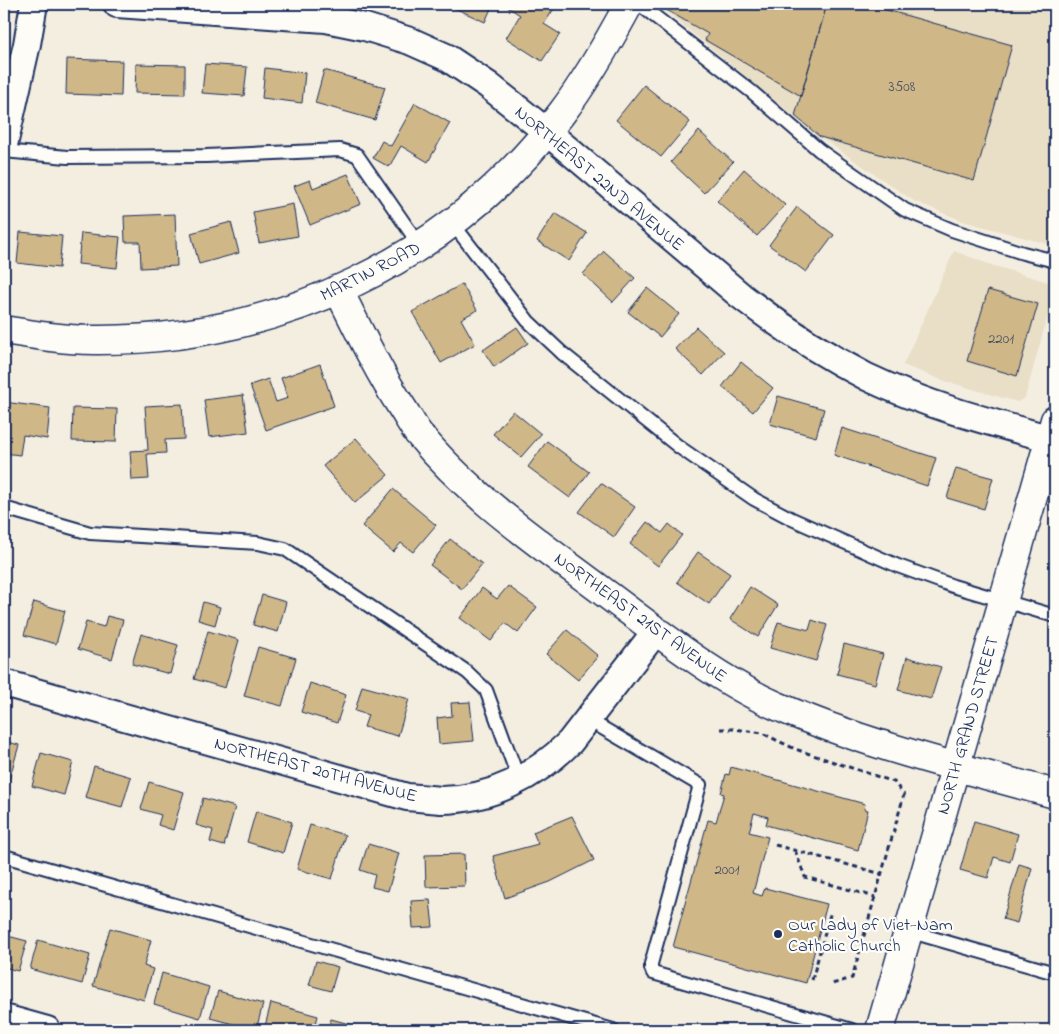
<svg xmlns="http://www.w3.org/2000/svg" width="1059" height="1034" font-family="'Indie Flower',sans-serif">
  <rect width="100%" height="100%" fill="#f4eee1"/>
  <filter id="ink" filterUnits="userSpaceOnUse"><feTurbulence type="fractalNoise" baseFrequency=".02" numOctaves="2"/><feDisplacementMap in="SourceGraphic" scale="10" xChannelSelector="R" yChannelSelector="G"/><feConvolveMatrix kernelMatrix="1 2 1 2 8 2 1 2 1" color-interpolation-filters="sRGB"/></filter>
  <g filter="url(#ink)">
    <path fill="#e9dec6" d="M657 4H1055V246L963 221 914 201 820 137Z
      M954 251 994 266 1055 284V289L1025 398 1017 402 942 380 903 365Z"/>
    <path fill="#cfb787" stroke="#1b2f5e" d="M446 4H493L485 22Z
      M507 4H557L544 24 560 34 542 61 506 38 520 15 506 6Z
      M665 4H827L801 96 705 40 708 34 663 8Z
      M827 4H865L1012 45 974 181 820 137 795 116Z
      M67 59 122 61 121 96 66 94Z
      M136 64 185 65V94L135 93Z
      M205 64 247 67 244 96 202 93Z
      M265 68 305 73 302 103 262 98Z
      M324 70 385 87 375 120 315 103Z
      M644 85 690 122 661 157 616 120Z
      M415 103 450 123 428 162 401 146 389 167 373 158 382 141 391 146Z
      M699 131 733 162 704 193 671 162Z
      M744 169 785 205 757 236 717 201Z
      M348 174 361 204 310 225 294 186 310 180 313 188Z
      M293 204 298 236 259 243 253 212Z
      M797 207 834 235 806 272 769 245Z
      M555 213 587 233 569 261 537 241Z
      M175 214 177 266 141 268 140 242H125L124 216Z
      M231 222 239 253 199 264 191 233Z
      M20 232 62 236 59 268 17 263Z
      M81 233 120 237 117 268 78 264Z
      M604 251 635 278 613 302 583 274Z
      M462 284 477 310 461 319 475 344 441 363 412 312Z
      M647 288 679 314 660 337 628 312Z
      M988 290 1038 304 1017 376 967 361Z
      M517 327 528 343 494 367 483 350Z
      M696 327 724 352 703 375 675 349Z
      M741 362 773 388 753 412 722 387Z
      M320 364 334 406 266 430 250 385 268 379 276 402 288 398 281 378Z
      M243 395 248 432 209 437 204 400Z
      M778 396 824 409 816 437 770 424Z
      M4 402 50 408 47 439 23 435 20 455 4 453Z
      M182 404 184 439 165 440 166 453 147 454 149 479 132 480 130 451 148 450 145 406Z
      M73 408 117 409 116 442 72 441Z
      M513 411 541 434 521 457 493 434Z
      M842 428 936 458 927 486 834 455Z
      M356 438 388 475 355 503 323 466Z
      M547 441 589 472 570 498 528 467Z
      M956 468 993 478 984 509 947 498Z
      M601 483 635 507 614 537 579 512Z
      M393 489 436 525 413 552 401 543 393 552 362 526Z
      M647 522 662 533 669 524 682 535 658 566 630 544Z
      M450 539 482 564 462 589 430 565Z
      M698 552 730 574 709 604 677 582Z
      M508 586 537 607 518 633 505 623 491 641 460 618 482 588 497 599Z
      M750 587 778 605 758 637 730 619Z
      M262 595 286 602 278 632 253 625Z
      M4 597 10 599 4 621Z
      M34 602 65 611 56 644 24 635Z
      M203 602 220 607 215 625 198 620Z
      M107 616 123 620 112 659 78 649 86 622 104 627Z
      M812 620 827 625 816 661 770 648 778 622 809 630Z
      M567 630 598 656 578 680 546 654Z
      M208 631 239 640 225 688 194 679Z
      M141 634 178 645 170 674 132 664Z
      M844 644 883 654 875 684 837 674Z
      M258 647 296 658 282 706 244 696Z
      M907 657 941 667 931 699 898 690Z
      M310 683 346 695 337 723 301 712Z
      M362 686 409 699 398 736 364 727 368 715 355 711Z
      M470 702 474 741 439 744 437 718 452 716 451 703Z
      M4 741 19 745 8 784 4 783Z
      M41 753 73 762 64 795 32 786Z
      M94 766 131 777 122 807 85 797Z
      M731 767 865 804 864 809 868 810 858 850 766 825 768 817 754 813 749 832 768 837 753 893 762 896 765 888 827 904 806 983 673 947 708 820 716 822 724 794 721 793 726 774 729 775Z
      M149 782 184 792 173 830 158 825 161 815 141 809Z
      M203 798 235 807 224 846 210 842 213 830 196 825Z
      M256 811 292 822 283 853 247 842Z
      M572 816 594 860 550 882 505 898 493 856 538 844 533 832Z
      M974 821 1018 834 1010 862 994 857 988 878 960 870Z
      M310 825 345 835 332 879 297 869Z
      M368 844 399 853 388 891 372 887 375 875 360 870Z
      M464 854 465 886 426 887 425 855Z
      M1019 864 1032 868 1017 923 1003 919Z
      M430 900 433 927 413 928 411 901Z
      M110 928 151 940 144 966 153 969 144 1000 93 986Z
      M4 935 27 941 18 971 4 967Z
      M38 940 90 955 82 984 30 969Z
      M316 961 338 967 331 991 309 985Z
      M162 973 209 987 200 1018 154 1004Z
      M218 991 263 1004 256 1030 210 1018Z
      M271 1003 318 1016 314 1030H264Z
      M331 1019 372 1030H328Z"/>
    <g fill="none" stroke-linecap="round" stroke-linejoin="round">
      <g stroke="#1b2f5e" stroke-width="16">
        <path id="lane" d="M639 4 752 92 819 150 905 210 952 230 1023 253 1055 261
          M4 151 67 157 206 156 340 150 357 155 420 246
          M453 224 528 321 562 353 679 447 754 499 792 519 898 566 953 586 1055 616
          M4 508 90 533 258 543 285 549 467 672 486 690 519 780
          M587 719 700 785 651 964V968L653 973 852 1030
          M4 856 613 1030
          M908 931 1055 973"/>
      </g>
      <g stroke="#1b2f5e" stroke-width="30">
        <path id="street" d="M117 4 326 19 365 27 410 41 446 57 488 85 547 132 741 296C781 327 822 354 867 377 925 405 993 423 1055 440
          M4 145 27 44 34 4
          M4 683 407 797C418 798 430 799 441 800 490 800 536 776 570 742L656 631
          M4 1018 47 1030"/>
      </g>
      <g stroke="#1b2f5e" stroke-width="31">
        <path id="secondary" d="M338 289C358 329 377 369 401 406 407 415 412 425 418 433 470 497 540 544 605 593 658 632 717 680 777 706 866 745 962 768 1055 794
          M4 330C34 335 64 340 95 340 277 341 450 260 561 114 587 80 609 41 629 4
          M880 1030 1055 420"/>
      </g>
      <path stroke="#1b2f5e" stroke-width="3" stroke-dasharray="5 4" stroke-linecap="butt" d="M720 729H735L762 733 795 749 894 782 904 795 852 978 832 984
        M775 845 882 874
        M795 850 805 877 875 897
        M812 980 831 911"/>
      <use href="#lane" stroke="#fdfcf7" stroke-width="12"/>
      <use href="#street" stroke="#fdfcf7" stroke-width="26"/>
      <use href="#secondary" stroke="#fdfcf7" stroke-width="28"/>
    </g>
  </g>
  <circle fill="#1b2f5e" stroke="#fdfcf7" stroke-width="2" cx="778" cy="934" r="5"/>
  <g text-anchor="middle" stroke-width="4.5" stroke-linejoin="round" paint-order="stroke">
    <g font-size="15" fill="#485168">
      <text x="902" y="91">3508</text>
      <text x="1001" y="343">2201</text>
      <text x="727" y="874">2001</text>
    </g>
    <g font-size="18" fill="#1b2f5e" stroke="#fdfcf7">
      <text transform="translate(600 178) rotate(40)" y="6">NORTHEAST 22ND AVENUE</text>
      <text transform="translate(370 271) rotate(-27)" y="6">MARTIN ROAD</text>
      <text transform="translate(641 617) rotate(36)" y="6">NORTHEAST 21ST AVENUE</text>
      <text transform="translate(967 725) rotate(-74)" y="6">NORTH GRAND STREET</text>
      <text transform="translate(316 769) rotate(15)" y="6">NORTHEAST 20TH AVENUE</text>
    </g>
    <g font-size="18" fill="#1b2f5e" stroke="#fdfcf7" text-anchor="start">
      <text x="788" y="930">Our Lady of Viet-Nam<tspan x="788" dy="21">Catholic Church</tspan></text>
    </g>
  </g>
  <rect width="1059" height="1034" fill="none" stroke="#fdfcf7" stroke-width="20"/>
  <rect x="10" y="10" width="1039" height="1014" fill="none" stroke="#1b2f5e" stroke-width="2" filter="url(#ink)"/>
</svg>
